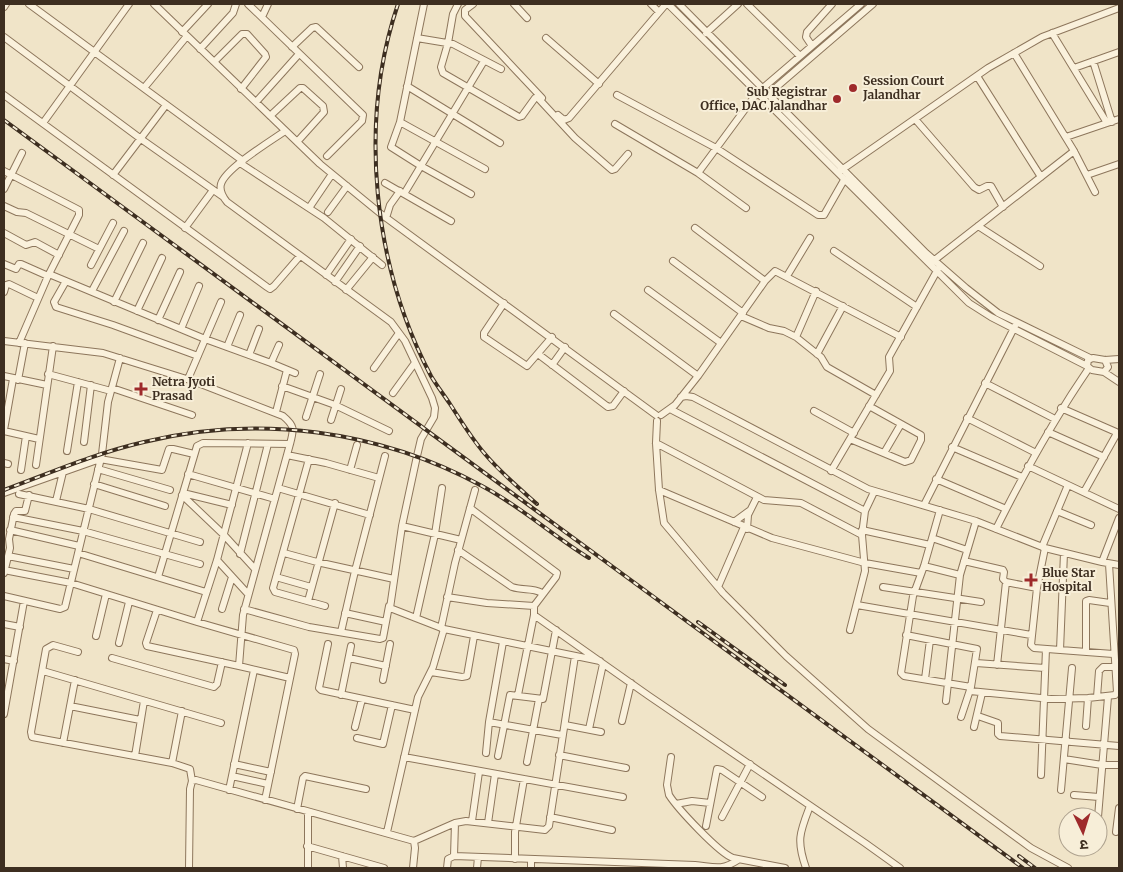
<svg xmlns="http://www.w3.org/2000/svg" width="1123" height="872" font-family="Merriweather,'Noto Sans Devanagari',serif">
  <rect width="100%" height="100%" fill="#f0e4c8"/>
  <g fill="none" stroke-linecap="round" stroke-linejoin="round">
    <g stroke="#8d765c" stroke-width="8">
      <path id="minor" d="M29 4 243 161
        M154 4 320 164 381 214 656 415
        M248 4 363 115 362 121 327 156
        M424 4 400 122 391 147 421 166 471 194
        M458 4 453 14 448 43 441 67 443 73 519 117 522 116 535 98H538L575 138 612 170 615 169 628 154
        M473 4 465 10V16L542 98
        M514 4 527 18
        M651 4 659 12
        M668 4 969 303 991 317 1087 366
        M679 4 926 253 966 288 998 313 1090 358
        M747 4 800 56
        M4 7 6 4
        M262 17 268 4
        M182 32 208 4
        M706 33 738 4
        M1052 33 1107 123
        M4 37 141 139 222 196
        M417 38 453 44 501 69
        M546 38 599 84
        M812 46 806 37 807 32 832 4
        M292 47 312 28 316 27 359 67
        M200 49 233 13 236 4
        M1014 53 1074 151 1095 192
        M1093 61 1112 122
        M214 62 242 34H247L265 54 266 57 241 89
        M1074 68 1119 52
        M977 76 1041 177
        M407 86 500 143
        M144 88 187 36
        M4 95 267 287 270 289 274 286 300 256
        M617 95 716 148 818 215H824L844 180
        M766 96 873 4
        M256 102 299 54
        M558 115 564 120 569 118 666 4
        M270 116 300 88H303L323 106 324 112 297 142
        M915 119 974 187 979 190 987 186H991L1003 207
        M400 122 485 169
        M43 123 129 4
        M615 124 698 173 746 208
        M285 131C271 141 226 168 221 184 219 191 223 197 227 202L391 322 405 341 432 398 435 408 434 417 421 439 417 456 402 526 390 608 444 629 600 661
        M1066 137 1119 119
        M240 163 324 218 382 265
        M4 171 79 210V215L48 276 19 343
        M840 171 988 68 1042 37 1119 8
        M698 173 757 93 861 4
        M113 175 166 105
        M1087 175 1119 164
        M385 183 451 221
        M4 189 22 153
        M404 194 484 61
        M4 206 17 212 26 213 99 249
        M309 208 332 174
        M328 212 347 186
        M386 218 390 205 400 191
        M978 226 1040 266
        M185 228 213 190
        M695 228 765 281
        M4 233 26 245 35 242 59 255
        M834 251 917 307
        M673 261 743 313
        M932 262 1074 151
        M4 264 16 269 19 264H21L48 276
        M91 265 113 223
        M49 274 205 339 271 363 295 373
        M326 275 351 239
        M787 276 810 238
        M66 281 54 302 56 307 113 325 198 356
        M335 282 360 246
        M346 290 373 257
        M648 290 721 343
        M92 291 124 231
        M4 292 6 285 9 284 38 298
        M114 302 143 243
        M504 303 484 333V337L527 366 552 337
        M137 311 162 258
        M614 314 698 376
        M741 316 769 328 784 331 796 337 821 357 827 367 876 395
        M158 320 180 272
        M181 329 199 286
        M796 337 816 291
        M4 341 103 353 193 381 283 416C295 426 294 429 290 444L243 615 239 666 290 678
        M227 347 240 315
        M538 354 608 407 613 406 624 391
        M817 354 843 306
        M249 355 259 329
        M1105 360 1108 367 1104 372 1092 370 1087 366 1088 360 1093 358 1105 360 1119 359
        M271 363 279 345
        M552 365 565 347
        M374 368 399 333
        M1104 372 1119 382
        M48 374 111 391
        M4 376 47 385
        M188 379 221 302
        M18 380 25 343
        M985 383 1055 419
        M282 386 335 405 389 431
        M112 388 192 415
        M393 393 414 364
        M681 397 686 396 693 397 868 489 976 521 1045 548 1102 562 1119 565
        M1061 408 1116 432V435L1084 492
        M670 409 865 511 874 492
        M814 411 854 433
        M276 412 287 370
        M661 415 675 405 698 376 765 281 775 271 901 337
        M306 417 320 374
        M967 418 1036 453
        M331 420 341 389
        M657 421 656 443 659 490 664 523 723 593 786 656 868 729 1031 848 1068 868
        M4 430 13 379
        M4 431 39 439
        M1048 432 1104 457
        M850 439 905 462 911 460 921 440V435L869 406
        M84 442 91 385
        M656 443 764 500 801 503 862 535
        M952 447 1022 477
        M67 451 78 382
        M884 453 901 424
        M287 455 326 463 379 478
        M309 459 273 588 275 592 325 606
        M4 463 8 464
        M36 465 53 346
        M1028 466 1119 509
        M98 469 170 490
        M21 470 26 436
        M350 470 357 445
        M831 471 890 371 889 357 938 269
        M188 474 275 499
        M936 479 1006 509
        M94 484 165 506
        M278 488 370 515
        M659 490 772 538 865 563 921 573
        M4 493 100 459 162 470 169 449H173L194 454
        M183 493 232 505
        M19 494 89 509 200 542
        M182 495 224 535 255 569
        M56 501 63 472
        M924 505 1015 326
        M470 508 557 573 556 577 534 606V615L649 696 865 843 900 868
        M940 510 924 566 913 596 901 673 904 676 971 687
        M1057 511 1091 525
        M13 517 83 531 200 564
        M734 522 749 511
        M402 526 461 540
        M747 529 748 515 757 497
        M996 529C1024 473 1054 419 1089 368
        M10 530 79 546
        M862 530 930 545
        M932 538 967 550
        M1042 547 1068 485
        M1045 548 1037 588 1031 645 1034 648 1113 654
        M458 550 512 587C524 591 531 587 542 593
        M78 553 206 592
        M284 553 317 562 394 579
        M240 554 268 444
        M8 556 74 569
        M217 560 248 594
        M964 561 1003 570 1004 572 1003 579 1006 582 1037 588
        M1102 562 1119 518
        M924 566 960 575
        M4 570 71 583 197 622 294 650 295 654 265 800
        M4 573 10 548 9 539 14 514 16 511H25L29 495
        M158 577 197 446 203 443 290 444
        M276 577 311 587
        M718 587 744 527
        M883 587 981 602
        M4 596 60 609 65 607 102 454 108 402 120 358
        M447 597 487 603 534 606
        M308 601 335 503
        M857 605 1031 635
        M222 609 232 577
        M244 609 309 627 380 639 383 638 389 606
        M157 610 146 643 147 646 239 666
        M345 613 386 622
        M416 618 435 534 442 488
        M197 622 217 560 248 443
        M4 624 20 627
        M441 628 455 563 475 490
        M850 630 865 571 862 535 865 511
        M341 632 355 571 385 456
        M906 635 977 649 971 687 961 717
        M96 636 106 594
        M503 642 489 722 562 735
        M119 643 129 602
        M328 644 319 688 321 690 415 710
        M1060 650 1064 553
        M78 652 53 645 46 649 31 732 32 737 172 763 182 711
        M1086 652V601L1089 600 1110 603
        M112 658 214 687 217 684 222 662
        M349 658 386 666
        M4 659 14 661
        M976 663 1045 668
        M997 665 1006 582
        M43 671 221 723
        M431 672 462 677 467 676 474 636
        M925 679 930 640
        M383 680 390 644
        M970 691 1051 699 1088 698 1115 695 1117 692 1109 564
        M341 695 351 646
        M518 695 534 615
        M1097 697 1099 671 1103 667H1114
        M946 701 960 575 976 521
        M70 706 140 720
        M4 714 24 601
        M978 716 998 723V734L1000 736 1119 746
        M622 721 631 683
        M565 725 601 732
        M1086 726 1088 698
        M355 727 362 699
        M974 727 982 693
        M589 729 603 664
        M357 738 383 744 392 705
        M63 743 75 680
        M486 753 489 722
        M559 755 626 768
        M135 756 144 701
        M498 756 510 695 543 699 556 630
        M404 757 623 797
        M671 757 667 785 669 795C678 809 719 853 733 858L785 868
        M1064 759 1102 765H1119
        M527 762 539 699
        M172 763 190 769 192 781
        M234 764 271 772
        M1041 775 1046 649
        M232 776 268 784
        M229 790 254 670
        M1061 790 1072 668
        M1074 795 1099 797
        M676 804 692 801 710 803
        M297 809 303 778 305 776 366 789
        M550 817 612 830
        M722 817 750 764
        M1098 817 1108 697
        M472 821 479 772
        M488 823 495 774
        M706 826 717 769 722 770 762 797
        M387 832 418 697 433 667 444 629
        M1116 832 1119 808
        M307 846 384 868
        M342 856 343 868
        M454 856 455 823
        M515 859V832L524 779
        M189 868 190 789 192 781 196 780 414 841 455 823 466 821 545 830 549 826 575 656
        M308 868V812
        M413 868 415 848 414 841
        M447 868 448 859 454 856 695 865C715 867 721 871 738 860
        M477 868 478 857
        M531 868V859
        M806 868C796 840 800 832 810 806"/>
    </g>
    <use href="#minor" stroke="#faf1dc" stroke-width="6"/>
    <g stroke="#3d2e20" stroke-width="4">
      <path id="rail" d="M398 4C358 122 373 266 431 376 437 386 444 395 450 404 461 421 472 439 485 454 500 472 519 488 537 504
        M4 120 1023 868
        M4 490C50 473 96 453 144 442 258 414 379 430 482 486 520 506 552 535 589 558
        M698 622 785 685
        M1019 856 1035 868"/>
    </g>
    <use href="#rail" stroke="#f7eed8" stroke-width="2" stroke-dasharray="5.5" stroke-linecap="butt"/>
  </g>
  <g fill="#9e2a2b" stroke="#f7eed8" stroke-width="2">
    <circle cx="853" cy="88" r="5"/>
    <circle cx="837" cy="99" r="5"/>
    <path d="M138.5 381.5h5v5h5v5h-5v5h-5v-5h-5v-5h5z"/>
    <path d="M1028.5 572.5h5v5h5v5h-5v5h-5v-5h-5v-5h5z"/>
  </g>
  <g text-anchor="middle" stroke-width="4" stroke-linejoin="round" paint-order="stroke">
    <g font-size="12" font-weight="bold" fill="#3d2e20" stroke="#f7eed8" text-anchor="start">
      <text x="863" y="85">Session Court<tspan x="863" dy="14">Jalandhar</tspan></text>
      <text x="827" y="96" text-anchor="end">Sub Registrar<tspan x="827" dy="14">Office, DAC Jalandhar</tspan></text>
      <text x="152" y="386">Netra Jyoti<tspan x="152" dy="14">Prasad</tspan></text>
      <text x="1042" y="577">Blue Star<tspan x="1042" dy="14">Hospital</tspan></text>
    </g>
  </g>
  <rect width="1123" height="872" fill="none" stroke="#3d2e20" stroke-width="10"/>
  <g transform="translate(1083 832) rotate(176)"><circle r="24" fill="#f7eed8" stroke="#ada18e"/>
  <path d="M0-4L9 19L0 12L-9 19Z" fill="#9e2a2b"/>
  <text y="-8" font-size="14" font-weight="bold" text-anchor="middle" fill="#3d2e20">उ</text>
  </g>
</svg>
